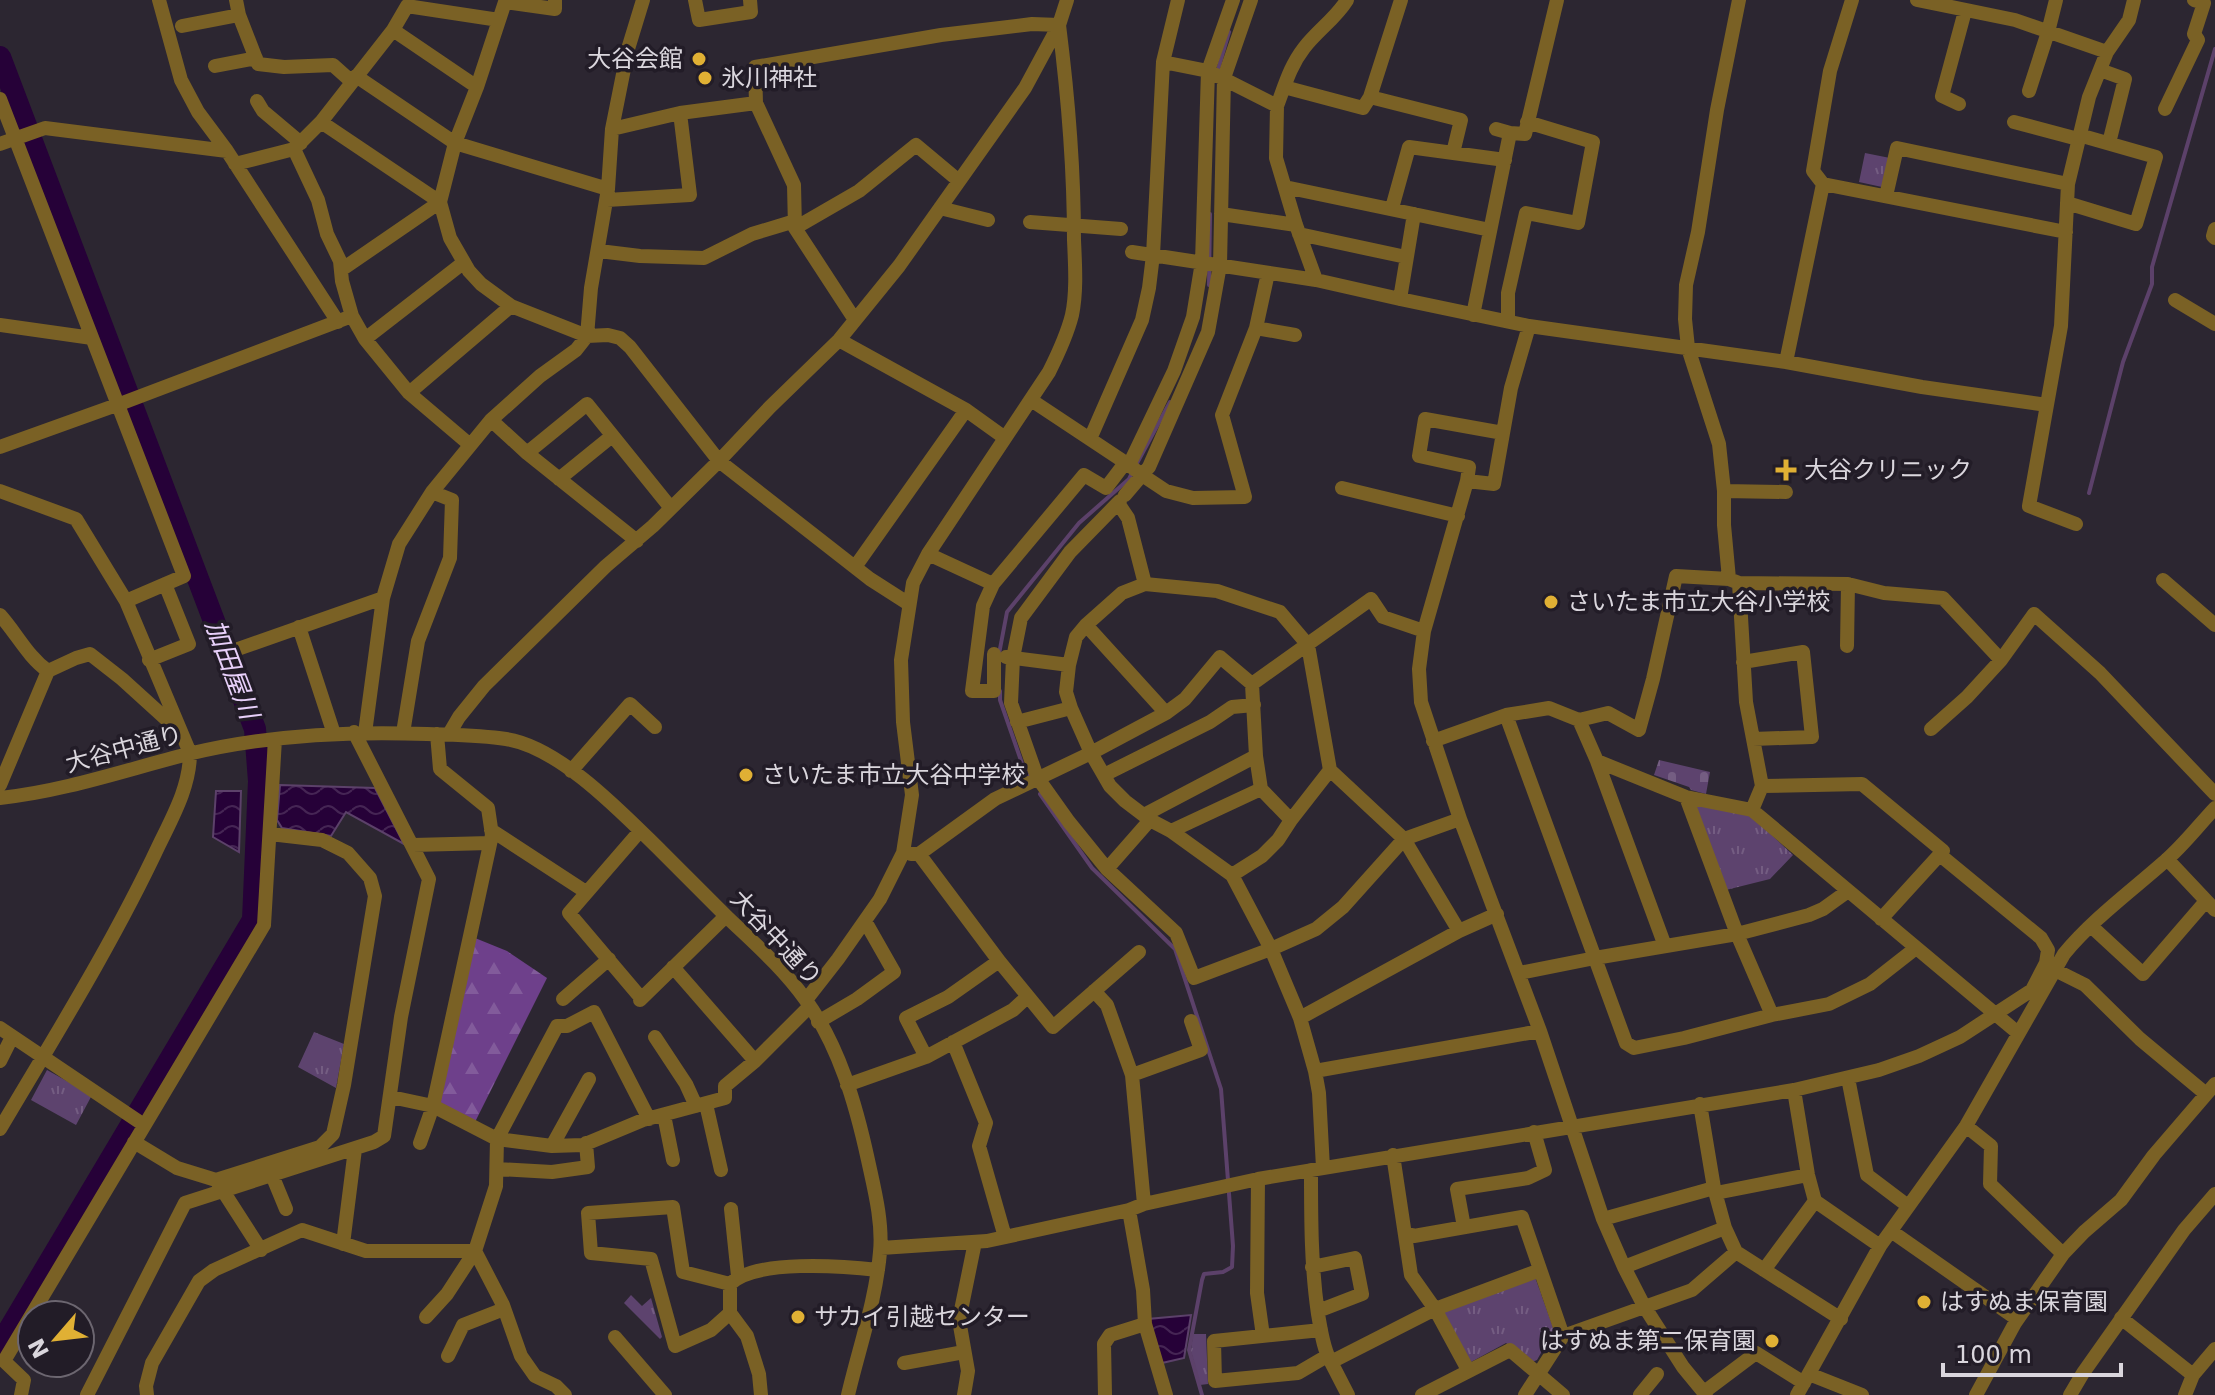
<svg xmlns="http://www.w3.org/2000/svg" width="2215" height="1395" font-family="'DejaVu Sans','Noto Sans JP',sans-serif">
  <defs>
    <pattern id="forest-firs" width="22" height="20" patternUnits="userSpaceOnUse" patternTransform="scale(2)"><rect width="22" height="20" fill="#6e408b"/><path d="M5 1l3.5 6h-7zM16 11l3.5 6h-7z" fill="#825b9b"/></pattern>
    <pattern id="cemetery-stones" width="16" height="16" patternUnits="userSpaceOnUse" patternTransform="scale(2)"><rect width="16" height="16" fill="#5d436e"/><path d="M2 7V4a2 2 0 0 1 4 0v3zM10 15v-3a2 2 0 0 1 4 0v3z" fill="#745d82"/></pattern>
    <pattern id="park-tufts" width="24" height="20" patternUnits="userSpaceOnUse" patternTransform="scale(2)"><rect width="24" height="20" fill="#5d436e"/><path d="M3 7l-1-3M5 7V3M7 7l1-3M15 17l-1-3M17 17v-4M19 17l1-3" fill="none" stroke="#745d82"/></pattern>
    <pattern id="water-waves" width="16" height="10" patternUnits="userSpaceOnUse" patternTransform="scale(2)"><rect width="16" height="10" fill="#260138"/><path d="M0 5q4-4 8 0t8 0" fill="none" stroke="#452554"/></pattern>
  </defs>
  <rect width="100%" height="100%" fill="#2c2631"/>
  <path fill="url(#forest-firs)" d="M475 938 507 951 547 978 474 1124 436 1105Z"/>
  <path fill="url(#cemetery-stones)" d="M1659 760 1710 772 1706 794 1691 790 1689 787 1654 775Z"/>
  <path fill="url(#park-tufts)" d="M1865 153 1890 158 1882 187 1859 182Z
    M1695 805 1745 810 1793 855 1770 879 1726 890Z
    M314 1032 344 1044 336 1088 298 1067Z
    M47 1070 92 1095 76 1125 31 1100Z
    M1535 1277 1554 1330 1537 1360 1530 1363 1506 1343 1471 1362 1442 1313Z
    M631 1295 642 1306 651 1298 662 1337 660 1339 624 1303Z
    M1193 1334H1206L1208 1384 1200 1385 1191 1351Z"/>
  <path fill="url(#water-waves)" stroke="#5c416a" stroke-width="2" d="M280 785 375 788 404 844 346 812 331 836 282 828 277 820Z
    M216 791H241L239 852 213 837Z
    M1191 1315 1184 1358 1162 1363 1148 1319Z"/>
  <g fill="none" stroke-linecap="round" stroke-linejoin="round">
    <path stroke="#5c416a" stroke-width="4" d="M1217 73 1229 32
      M1209 285 1210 214
      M1136 465 1170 402
      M2089 493 2123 362 2152 284V267L2215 49
      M999 654 1007 612 1079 523 1129 479 1132 473
      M1000 691V700L1025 772 1029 777
      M1040 794 1092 868 1175 949 1221 1089 1233 1246 1232 1267 1223 1272 1204 1274 1202 1280 1189 1350 1202 1395"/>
    <path stroke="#260138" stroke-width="22" d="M0 57 255 729 259 781 253 920 0 1345"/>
    <path stroke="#7a6125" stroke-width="14" d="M159 0 181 80 198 112 227 151 338 322
      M236 0 239 15 258 64 284 67 333 65 352 82
      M555 0V9L505 2 477 87 455 143 440 202 450 238 469 271 481 284 511 306 587 336 608 335 620 338 630 347 719 461 870 579 909 604
      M695 0 699 20 751 12 750 0
      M1251 0 1224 78 1220 265 1208 332 1149 467 1142 475 1166 491 1193 498 1245 497 1222 415 1256 328 1268 273
      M1917 0 2015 20 2107 52
      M182 26 239 15
      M393 30 477 87
      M1163 62 1208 71 1277 106C1285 85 1290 66 1304 48 1317 31 1336 18 1347 0
      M215 66 256 58
      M2100 70 2125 79 2109 143
      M356 76 455 143 608 189
      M1284 87 1363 108 1370 97 1401 0
      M2029 91 2048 32 2056 0
      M1370 97 1461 120 1453 153
      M0 99 184 576 126 601
      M257 101 263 111 301 143
      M756 103 794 185 795 228 855 320
      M1959 104 1942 96 1965 11
      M1277 106 1276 158 1296 225 1316 280
      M2165 109 2198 40 2194 34 2204 3 2194 0
      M321 122 393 30 407 6 499 20
      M2014 122 2078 139
      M612 129 680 113 756 103 755 67 941 35 1032 24 1059 25
      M1496 129 1510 133 1525 134 1557 0
      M0 144 45 128 227 151
      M235 164 294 149
      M1823 184 2066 232
      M1285 187 1490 230
      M1886 196 1897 148 2068 184
      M607 200 690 195 680 113
      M2067 203 2136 224 2156 157 2079 135
      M940 208 988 220
      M1392 208 1409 147 1505 160
      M1221 214 1296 225
      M1030 222 1121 229
      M795 228 859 191 916 145 959 181
      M2215 229 2213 236 2215 238
      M1299 234 1406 257
      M599 251 640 256 704 258 752 234 795 221
      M1132 252 1316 280 1400 299 1529 326 1786 362 1922 387 2047 405
      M341 270 440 202 321 122 294 149 318 200 327 234 340 261 342 281 352 316
      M1400 299 1414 214
      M2175 300 2215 324
      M1473 315 1510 133
      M1508 321V293L1526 213 1578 223 1593 142 1527 122
      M0 325 92 338
      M1529 326 1511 388 1494 484 1467 481 1424 631 1419 669 1421 702 1460 819 1540 1031 1603 1219 1624 1267 1644 1306 1683 1367 1706 1395
      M1256 328 1295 335
      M365 339 409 393 469 444
      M839 340 966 410 1005 438
      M1786 362 1823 184 1813 171 1830 71 1852 0
      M409 393 511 306
      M1031 400 1129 465
      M491 420 527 453 637 541
      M1090 439 1142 320 1149 288 1153 255 1163 62 1178 0
      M0 447 125 402 352 316 365 339 463 263
      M527 453 587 404 670 507
      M559 479 612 436
      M1467 481 1469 467 1419 456 1425 419 1503 433
      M1342 488 1458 516
      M0 491 76 519 126 601 190 753C190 786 173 816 159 845 113 943 55 1036 0 1129
      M1724 491 1786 492
      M1125 495 1142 475 1129 465 1174 371 1193 317 1202 262 1208 71 1233 0
      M1120 501 1118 503 1128 518 1145 584
      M1118 503 1070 552 1021 618 1013 658 1011 703 1037 777 1069 822 1107 869 1176 933 1194 978 1271 949 1316 929 1343 907 1404 839 1460 819
      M2076 524 2029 506 2061 326 2068 184 2089 97 2107 52 2129 20 2134 0
      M928 554 993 584
      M855 567 966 410
      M1729 579 1724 525V491L1719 444 1688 348 1685 319 1686 285 1698 232 1717 110 1739 0
      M2163 580 2215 625
      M1739 583 1746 702 1762 786 1752 810
      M0 615C17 634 28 657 48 671
      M1086 625 1166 713
      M299 627 334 734
      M1847 646 1848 584
      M235 650 383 598
      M994 654V691H972L983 606 993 584 1084 475 1106 488 1125 463
      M1006 657 1069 665
      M149 660 189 644 165 584
      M1743 662 1803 652 1812 737 1753 739
      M1252 684 1371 599 1383 617 1424 631
      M1506 715 1626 1043 1634 1048 1684 1038 1772 1015
      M1579 720 1597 761 1665 946
      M1017 722 1071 708
      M1931 729 1967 697 2001 660
      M365 733 383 598 399 544 432 492 491 420 540 376 576 350 587 336 591 288 608 189 612 129 628 49 643 0
      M403 733 418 641 450 558 452 500 432 492
      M449 734 459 717 484 686 606 566 653 526 719 461 770 407 839 340 899 266 1025 88 1059 25 1067 0
      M1433 741 1506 715 1549 708 1579 720 1608 713 1639 730 1653 679 1676 576 1729 579 1739 583 1848 584 1884 593 1943 598 2001 660 2034 614 2100 673 2215 794
      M1597 761 1686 797 1752 810 2018 1033
      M571 771 630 704 655 727
      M1104 775 1210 722 1232 707 1254 705
      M0 785 48 671 76 658 90 654 122 679 176 728
      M1762 786 1862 784 1943 851 1881 919
      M1261 789 1291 820
      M1686 797 1737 934 1772 1015 1829 1004 1870 984 1916 948
      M0 798C65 791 125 770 188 754 266 735 347 731 427 734 453 735 480 735 506 739 560 747 623 814 661 851 683 873 705 895 727 917 754 943 783 968 805 999 839 1045 856 1105 868 1160 874 1188 883 1222 880 1252 876 1300 859 1348 848 1395
      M1144 815 1256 756
      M491 830 586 892
      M640 831 569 913 641 998
      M413 845 490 843
      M911 854H919L999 961 1053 1027 1139 952
      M919 854 995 799 1091 753 1166 713 1185 699 1220 657 1252 684 1256 756 1261 789 1171 831
      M2167 859 2215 910
      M1107 869 1150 820
      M1232 875 1262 856 1278 840 1291 820 1330 770
      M2091 926 2143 974 2206 901
      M673 967 755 1061
      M2055 970 2085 985 2140 1039 2206 1094
      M1519 973 1595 958 1737 934 1809 915 1823 909 1848 891
      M1094 991 1107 1005 1132 1075 1144 1204
      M563 999 609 959
      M640 1000 726 916
      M806 1000 838 959 880 899 903 853 912 795 903 722 901 660 913 583 928 554 1049 372C1058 354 1067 335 1072 315 1077 291 1075 264 1074 240 1074 168 1068 96 1059 25
      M1300 1018 1459 931 1497 914
      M818 1022 857 999 894 972 865 921
      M0 1028 144 1125
      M655 1037 686 1084 696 1106
      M953 1042 986 1123 979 1146 1005 1237
      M926 1057 906 1018 948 997 999 961
      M0 1061 12 1037
      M1315 1071 1540 1031
      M1132 1075 1201 1050 1191 1021
      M1848 1078 1867 1175 1908 1206
      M847 1085 926 1057 1013 1010 1027 997
      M1794 1090 1808 1175 1815 1201 1880 1246
      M391 1097 433 1106 497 1139 552 1146 583 1145 643 1120 725 1098V1086L755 1061 810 1006
      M706 1104 721 1170
      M1700 1104 1714 1188 1725 1228 1736 1252 1841 1319
      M664 1115 673 1160
      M1966 1126 1991 1146 1990 1184 2063 1254
      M134 1142 177 1168 216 1180
      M420 1143 433 1106 492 835 488 808 440 769 437 734
      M552 1146 589 1079
      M1393 1155 1411 1275 1435 1309 1468 1370
      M1323 1168 1319 1093 1315 1071 1300 1018 1271 949 1232 875 1171 831 1150 820 1125 801 1110 786 1091 753 1071 708 1066 692 1069 665 1076 637 1086 625 1122 593 1145 584 1217 591 1280 612 1308 645 1330 770 1404 839 1459 931
      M497 1169 552 1172 588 1167 586 1143
      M1311 1170C1311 1219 1311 1266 1318 1314 1321 1330 1323 1349 1331 1362
      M272 1175 286 1209
      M1258 1179 1257 1293 1263 1336
      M1716 1193 1808 1175
      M731 1209 738 1276
      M1129 1210 1143 1290 1145 1324 1166 1395
      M1603 1219 1714 1188
      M1464 1227 1457 1189 1528 1178 1545 1170 1534 1132
      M1891 1231 2017 1319
      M1405 1233 1414 1236 1522 1217 1563 1336
      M343 1244 355 1149
      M881 1248 987 1241 1129 1210 1144 1204 1258 1179 1794 1090 1879 1070 1919 1056 1960 1037 2032 990 2046 963 2048 950 2041 938 1940 855
      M261 1250 216 1180 320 1147 333 1134 344 1085 375 896 370 878 348 853 322 840 270 834
      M1312 1267 1355 1258 1362 1294 1318 1311
      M1624 1267 1725 1228
      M1764 1270 1815 1201
      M730 1284 683 1272 673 1207 588 1213 591 1253 651 1259 675 1346 711 1330 730 1313V1284C755 1259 843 1266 878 1270
      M730 1313 747 1336 759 1374 761 1395
      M2121 1318 2193 1375
      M1321 1330 1214 1341 1215 1381 1298 1373 1327 1356
      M615 1337 665 1395
      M448 1356 463 1325 504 1309
      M904 1363 964 1352
      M1809 1374 1862 1395
      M1704 1392 1756 1353 1804 1383
      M21 1395 24 1380 4 1361 264 925 275 739
      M87 1395 185 1203 374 1142 384 1136 401 1017 429 879 354 732
      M147 1395 146 1386 152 1363 199 1281 214 1270 302 1230 366 1251H475L447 1294 426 1317
      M565 1395 556 1386 535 1376 521 1356 503 1305 475 1251 496 1186 497 1139 557 1026H567L594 1012 649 1119
      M964 1395 968 1371 959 1320 975 1242
      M1105 1395 1104 1344 1110 1335 1145 1324
      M1348 1395 1331 1362 1435 1309 1540 1270
      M1422 1395 1510 1350 1563 1395
      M1525 1395 1563 1336 1692 1290 1736 1252
      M1640 1395 1657 1374
      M1797 1395 1880 1246 1966 1126 2064 954C2093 919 2130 892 2164 862 2183 846 2198 826 2215 808
      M1976 1395 2015 1323 2063 1254 2084 1232 2121 1200 2154 1155 2215 1084
      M2070 1395 2083 1373 2184 1230 2215 1194
      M2185 1395 2193 1375 2215 1349"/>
  </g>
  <g fill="#e0b034" stroke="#221c27" stroke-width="3">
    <circle cx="699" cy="59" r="8"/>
    <circle cx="705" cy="78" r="8"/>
    <path d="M1782 458h8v8h8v8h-8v8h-8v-8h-8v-8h8z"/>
    <circle cx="1551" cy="602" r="8"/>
    <circle cx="746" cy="775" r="8"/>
    <circle cx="1924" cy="1302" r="8"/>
    <circle cx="798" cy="1317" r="8"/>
    <circle cx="1772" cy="1341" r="8"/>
  </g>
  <g text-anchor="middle" stroke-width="7" stroke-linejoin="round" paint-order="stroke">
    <g font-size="24" fill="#dad6dd" stroke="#221c27" text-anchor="start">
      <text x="683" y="67" text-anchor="end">大谷会館</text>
      <text x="721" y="86">氷川神社</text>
      <text x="1804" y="478">大谷クリニック</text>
      <text x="1567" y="610">さいたま市立大谷小学校</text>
      <text x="762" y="783">さいたま市立大谷中学校</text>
      <text x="1940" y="1310">はすぬま保育園</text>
      <text x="814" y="1325">サカイ引越センター</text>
      <text x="1756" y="1349" text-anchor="end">はすぬま第二保育園</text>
    </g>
    <g font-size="24" fill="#dad6dd" stroke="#221c27">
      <text transform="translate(124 749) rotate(-15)" y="8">大谷中通り</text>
      <text transform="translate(776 938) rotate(47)" y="8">大谷中通り</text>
    </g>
    <g font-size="26" font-style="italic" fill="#e8d0fa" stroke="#221c27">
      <text transform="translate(232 669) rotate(69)" y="9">加田屋川</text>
    </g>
  </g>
  <g transform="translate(56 1339) rotate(242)"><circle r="38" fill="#221c27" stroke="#6c6670" stroke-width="2"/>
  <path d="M0-6L14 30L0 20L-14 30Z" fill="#e0b034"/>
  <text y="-12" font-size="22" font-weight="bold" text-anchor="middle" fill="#dad6dd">N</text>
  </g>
  <path d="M1943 1363v12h178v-12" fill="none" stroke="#dad6dd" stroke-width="4"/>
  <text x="1955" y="1363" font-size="24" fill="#dad6dd" stroke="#221c27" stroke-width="6" paint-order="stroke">100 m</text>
</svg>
